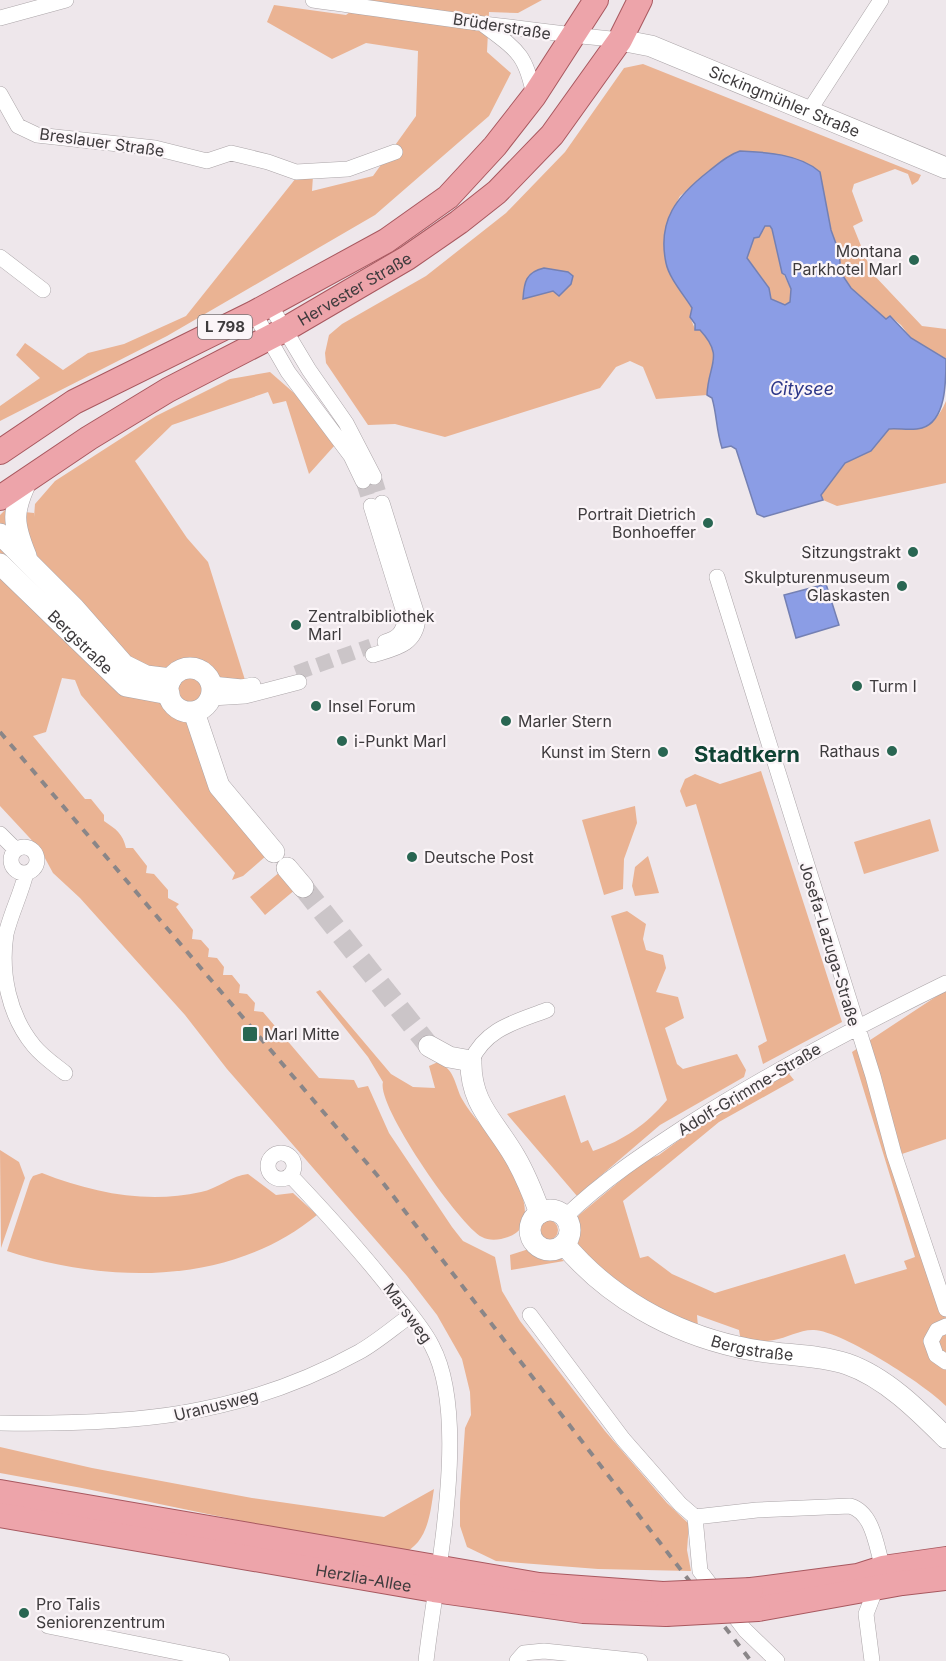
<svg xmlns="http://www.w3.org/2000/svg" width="946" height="1661" font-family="Inter,sans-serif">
  <rect width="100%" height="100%" fill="#eee7eb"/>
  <path fill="#eab393" d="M365 0H542L518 13 489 12 487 52 511 73 489 116 375 215 167 336 0 421V406L40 378 16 355 25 343 63 370 88 353 124 344 186 316 296 178 313 176 312 191 373 176 416 116 418 51 366 43 332 59 267 22 274 5 346 15Z
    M643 64 921 175 918 181 912 185 908 174 895 169 854 184 852 191 863 221 853 226 872 273 922 326 946 329V359L911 338 901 325 890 316 886 319 851 288 841 273 839 252 831 230 820 172 807 163 755 152 727 157 680 196 669 217 665 246 666 265 692 308 690 317 695 329 700 330C725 357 708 364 707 395L656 399 643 367 630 361 616 367 600 388 445 437 395 424 368 425 326 363 325 353 329 335 342 324 426 276 506 213 565 152 624 68Z
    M765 226H770L772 229 781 269 791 289 790 302 785 305 771 299 769 288 747 258 754 238Z
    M270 372 302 400 335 445 309 474 286 401 273 404 268 392 172 425 135 461 187 538 208 562 245 680 218 677 189 723 267 855 243 876 232 880 235 873 81 695 75 680 62 678 46 732 33 736 85 799H91L104 815V821C116 829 123 834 126 848H133L147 866 146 873 154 874 168 890V898L179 904 176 907 193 930 192 939 201 940 209 949 208 957 217 958 224 967 223 975H232L240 985 239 993 247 994 255 1003 254 1011 263 1012 319 1078 354 1080 358 1088 368 1086 389 1133 452 1227 463 1241 495 1257 502 1291 520 1321 605 1431 667 1503 689 1524 687 1550 691 1571 598 1569 496 1561 467 1547 460 1526V1502L465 1428 471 1415 470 1392 462 1359 437 1315 407 1276 227 1069 185 1015 80 898 53 873 40 849 0 806V515L5 510 34 513V517L35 504 55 481 156 416 230 379Z
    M946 401V483L837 506 823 500 821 495 845 463 871 451 889 429C918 426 932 434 946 401Z
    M761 771 842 1022 763 1064 758 1046 767 1041 696 804 686 807 680 791 685 779 695 774 720 784Z
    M635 806 637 823 624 859 623 889 604 895 582 820Z
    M930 819 939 851 864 874 854 842Z
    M648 856 659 893 635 896 632 886 635 867Z
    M281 871 296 889 265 915 250 897Z
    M627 911 646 924 643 939 646 950 663 955 666 968 656 992 678 997 684 1018 665 1028 677 1064 683 1069 737 1054 746 1070 744 1077 660 1125 577 1196 507 1114 565 1095 581 1143 588 1140 593 1151C624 1140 646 1125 667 1100L611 916Z
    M320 990 391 1074 413 1087 435 1088 429 1066 438 1062C455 1069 455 1086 462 1099 472 1117 487 1130 498 1146 512 1167 545 1225 508 1237 500 1240 489 1241 482 1237 459 1225 376 1105 383 1082L368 1057 316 992Z
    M946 990V1139L896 1156 946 1311V1406C926 1385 842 1331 814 1330 802 1329 786 1338 774 1340 763 1342 752 1342 741 1342L739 1330 697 1315 698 1327 661 1311 609 1279 575 1242 574 1223 579 1215 644 1161 659 1155 718 1111 786 1070 794 1080 719 1122 623 1201 640 1258 648 1256 672 1274 715 1293 845 1254 855 1284 907 1269 904 1261 915 1257 852 1052Z
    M0 1150 19 1162 25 1178 1 1248Z
    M42 1173C93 1193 147 1204 201 1192 217 1189 233 1175 248 1174L276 1195 293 1193 317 1215C231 1286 108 1284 7 1251L30 1181 33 1176Z
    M538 1230a10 10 0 1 1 20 0a10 10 0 1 1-20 0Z
    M532 1248C542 1254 556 1253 564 1261L511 1270 510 1255Z
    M0 1447 92 1468 252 1498 384 1517 434 1489C430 1514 428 1544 401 1554L82 1488 0 1473Z"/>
  <path fill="#8b9de5" stroke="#7480b3" stroke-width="1.5" fill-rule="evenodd" d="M740 151C765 152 800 154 820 172L831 230 839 252 841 273 851 288 886 319 890 316 911 338 946 359C946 382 946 421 922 428 912 431 899 428 889 429L871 451 845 463 821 495 823 500 764 517 757 514 736 449 731 446 722 448C716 429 717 415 712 398L707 395C708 364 725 357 700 330H695V324L690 317 692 308C684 295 669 278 666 263 657 220 677 196 709 171 719 163 728 155 740 151ZM765 226H770L772 229 782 273 785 275 791 289 790 302 785 305 771 299 769 288 747 258 754 238 759 237Z
    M544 268 568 272 573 276 571 284 559 296 553 291 523 299C524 282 526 272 544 268Z
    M826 584 839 625 796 638 784 595Z"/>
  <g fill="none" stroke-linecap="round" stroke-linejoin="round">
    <path stroke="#cbc5c8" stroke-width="15" stroke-dasharray="15 8" stroke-linecap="butt" d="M374 477 382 503
      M363 481 371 506
      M296 673 371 646"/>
    <path stroke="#cbc5c8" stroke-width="21" stroke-dasharray="21 10" stroke-linecap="butt" d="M303 887 429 1046"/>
    <g stroke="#aba5a8" stroke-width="16">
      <path id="street" d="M313 0C415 14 517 30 620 40
        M0 18 66 0
        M484 25C517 50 526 54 534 96
        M0 94 18 126 37 135 155 148 207 161 231 153 268 162 296 172 348 169 395 152
        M809 111 881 0
        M0 257 43 290
        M270 305 309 370 346 423 374 477
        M254 313 288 372 351 456 363 481
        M371 506 406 619C402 633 399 638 385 642
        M717 577 873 1076 894 1154 946 1309
        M373 655C396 648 416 645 418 618L382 503
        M212 684 242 687 253 685
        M211 698 245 696 299 682
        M0 834 16 850
        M11 860a13 13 0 1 1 26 0a13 13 0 1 1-26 0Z
        M26 873C21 894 11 913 6 934 0 973 9 1016 34 1046 42 1056 55 1065 65 1073
        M471 1061C486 1028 516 1022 547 1010
        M268 1166a13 13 0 1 1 26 0a13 13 0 1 1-26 0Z
        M290 1175C327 1214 362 1252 395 1295 408 1311 423 1328 432 1346 471 1419 435 1579 426 1661
        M565 1217C602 1181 646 1152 689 1124 772 1071 858 1026 946 983
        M530 1315 623 1439 680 1504 695 1517
        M946 1326 937 1330 931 1341 936 1355 946 1362
        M0 1423C131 1425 241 1417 359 1352 377 1342 394 1327 411 1315
        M48 1626 222 1661
        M517 1661 524 1653 544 1651 640 1661
        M777 1661 745 1630 700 1571 695 1517 757 1510 850 1506C874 1513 876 1547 883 1568
        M872 1661 866 1614 876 1588"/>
    </g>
    <g stroke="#aba5a8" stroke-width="22">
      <g id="secondary">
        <path id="s1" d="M620 40 651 46 946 168"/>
        <path d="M0 534 74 608 124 665 146 676 171 679"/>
        <path d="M26 556C12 522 12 511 28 478"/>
        <path id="s2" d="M0 564 126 686 169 694"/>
        <circle cx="190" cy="690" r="22"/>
        <path d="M194 712 219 786 274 852"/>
        <path d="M287 868 303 887"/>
        <path d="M429 1046 449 1057 471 1061C470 1104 495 1122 515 1157 525 1174 533 1194 540 1213"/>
        <circle cx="550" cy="1230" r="20"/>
        <path id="s3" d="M564 1244C608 1297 671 1332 738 1347 774 1356 813 1353 847 1364 885 1377 918 1410 946 1438"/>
      </g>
    </g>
    <g stroke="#a8585f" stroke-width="26">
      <g id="primary">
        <path d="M0 452 74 402 254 313 386 241 448 197 495 146 534 96 596 0"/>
        <path id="s4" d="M0 498 89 438 168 390 284 330 407 258 459 222 497 192 552 135 620 40 640 0"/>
        <path d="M0 1492 539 1585 663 1594"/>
        <path id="s5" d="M0 1515 434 1590 583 1611 666 1614"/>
        <path d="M751 1590 858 1576 883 1568 946 1559"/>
        <path d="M758 1609 902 1583 946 1578"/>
      </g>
    </g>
    <use href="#street" stroke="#fff" stroke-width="15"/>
    <use href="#secondary" stroke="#fff" stroke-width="21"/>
    <use href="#primary" stroke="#eda4aa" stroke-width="24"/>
    <path stroke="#8a8688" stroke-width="4" stroke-dasharray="8 8" stroke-linecap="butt" d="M0 732 377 1175 751 1661"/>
    <g stroke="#a8585f" stroke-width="26" stroke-linecap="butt">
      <path id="primary-bridge" d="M663 1594 751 1590
        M666 1614 758 1609"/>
    </g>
    <use href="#primary-bridge" stroke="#eda4aa" stroke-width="24"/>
  </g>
  <g fill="#296652" stroke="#fbf5f8" stroke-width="2">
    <circle cx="914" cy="260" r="6"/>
    <circle cx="708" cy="523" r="6"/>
    <circle cx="913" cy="552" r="6"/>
    <circle cx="902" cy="586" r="6"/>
    <circle cx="296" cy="625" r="6"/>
    <circle cx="857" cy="686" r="6"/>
    <circle cx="316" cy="706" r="6"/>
    <circle cx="506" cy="721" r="6"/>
    <circle cx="342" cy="741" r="6"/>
    <circle cx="892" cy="751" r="6"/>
    <circle cx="663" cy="752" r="6"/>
    <circle cx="412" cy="857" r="6"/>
    <rect x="242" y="1026" width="16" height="16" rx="3"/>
    <circle cx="24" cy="1613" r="6"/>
  </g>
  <g text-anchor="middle" stroke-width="4.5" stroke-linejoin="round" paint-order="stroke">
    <rect fill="#fbf5f8" stroke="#777375" stroke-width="1.5" x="198" y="315" width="54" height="24" rx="4.5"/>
    <g font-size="15" font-weight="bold" fill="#3e3b3d">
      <text x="225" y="332">L 798</text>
    </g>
    <g font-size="16" fill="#3e3b3d" stroke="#fbf5f8">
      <text transform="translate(502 26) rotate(9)" y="6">Brüderstraße</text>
      <text dy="6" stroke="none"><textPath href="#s1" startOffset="176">Sickingmühler Straße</textPath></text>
      <text transform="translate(102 142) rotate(8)" y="6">Breslauer Straße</text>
      <text dy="6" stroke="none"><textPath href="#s4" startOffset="412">Hervester Straße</textPath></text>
      <text dy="6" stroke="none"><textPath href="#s2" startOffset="112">Bergstraße</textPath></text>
      <text transform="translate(830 944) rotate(73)" y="6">Josefa-Lazuga-Straße</text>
      <text transform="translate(749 1089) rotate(-31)" y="6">Adolf-Grimme-Straße</text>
      <text transform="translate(408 1313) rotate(54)" y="6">Marsweg</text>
      <text dy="6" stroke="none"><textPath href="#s3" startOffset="220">Bergstraße</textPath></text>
      <text transform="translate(216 1405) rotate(-14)" y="6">Uranusweg</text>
      <text dy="6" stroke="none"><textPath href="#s5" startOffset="369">Herzlia-Allee</textPath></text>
    </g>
    <g font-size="16" fill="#3e3b3d" stroke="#fbf5f8" text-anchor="start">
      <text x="902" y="257" text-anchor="end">Montana<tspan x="902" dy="18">Parkhotel Marl</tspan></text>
      <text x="696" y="520" text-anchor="end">Portrait Dietrich<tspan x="696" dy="18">Bonhoeffer</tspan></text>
      <text x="901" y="558" text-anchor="end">Sitzungstrakt</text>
      <text x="890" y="583" text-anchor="end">Skulpturenmuseum<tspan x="890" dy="18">Glaskasten</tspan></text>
      <text x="308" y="622">Zentralbibliothek<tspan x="308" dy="18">Marl</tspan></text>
      <text x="869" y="692">Turm I</text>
      <text x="328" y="712">Insel Forum</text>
      <text x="518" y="727">Marler Stern</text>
      <text x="354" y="747">i-Punkt Marl</text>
      <text x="880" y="757" text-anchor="end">Rathaus</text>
      <text x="651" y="758" text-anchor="end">Kunst im Stern</text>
      <text x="424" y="863">Deutsche Post</text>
      <text x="264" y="1040">Marl Mitte</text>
      <text x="36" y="1610">Pro Talis<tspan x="36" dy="18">Seniorenzentrum</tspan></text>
    </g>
    <g font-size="18" font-style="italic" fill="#2c3688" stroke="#fbf5f8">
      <text x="802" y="395">Citysee</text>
    </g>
    <g font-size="22" font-weight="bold" fill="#104334" stroke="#fbf5f8">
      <text x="747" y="762">Stadtkern</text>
    </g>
  </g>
</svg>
